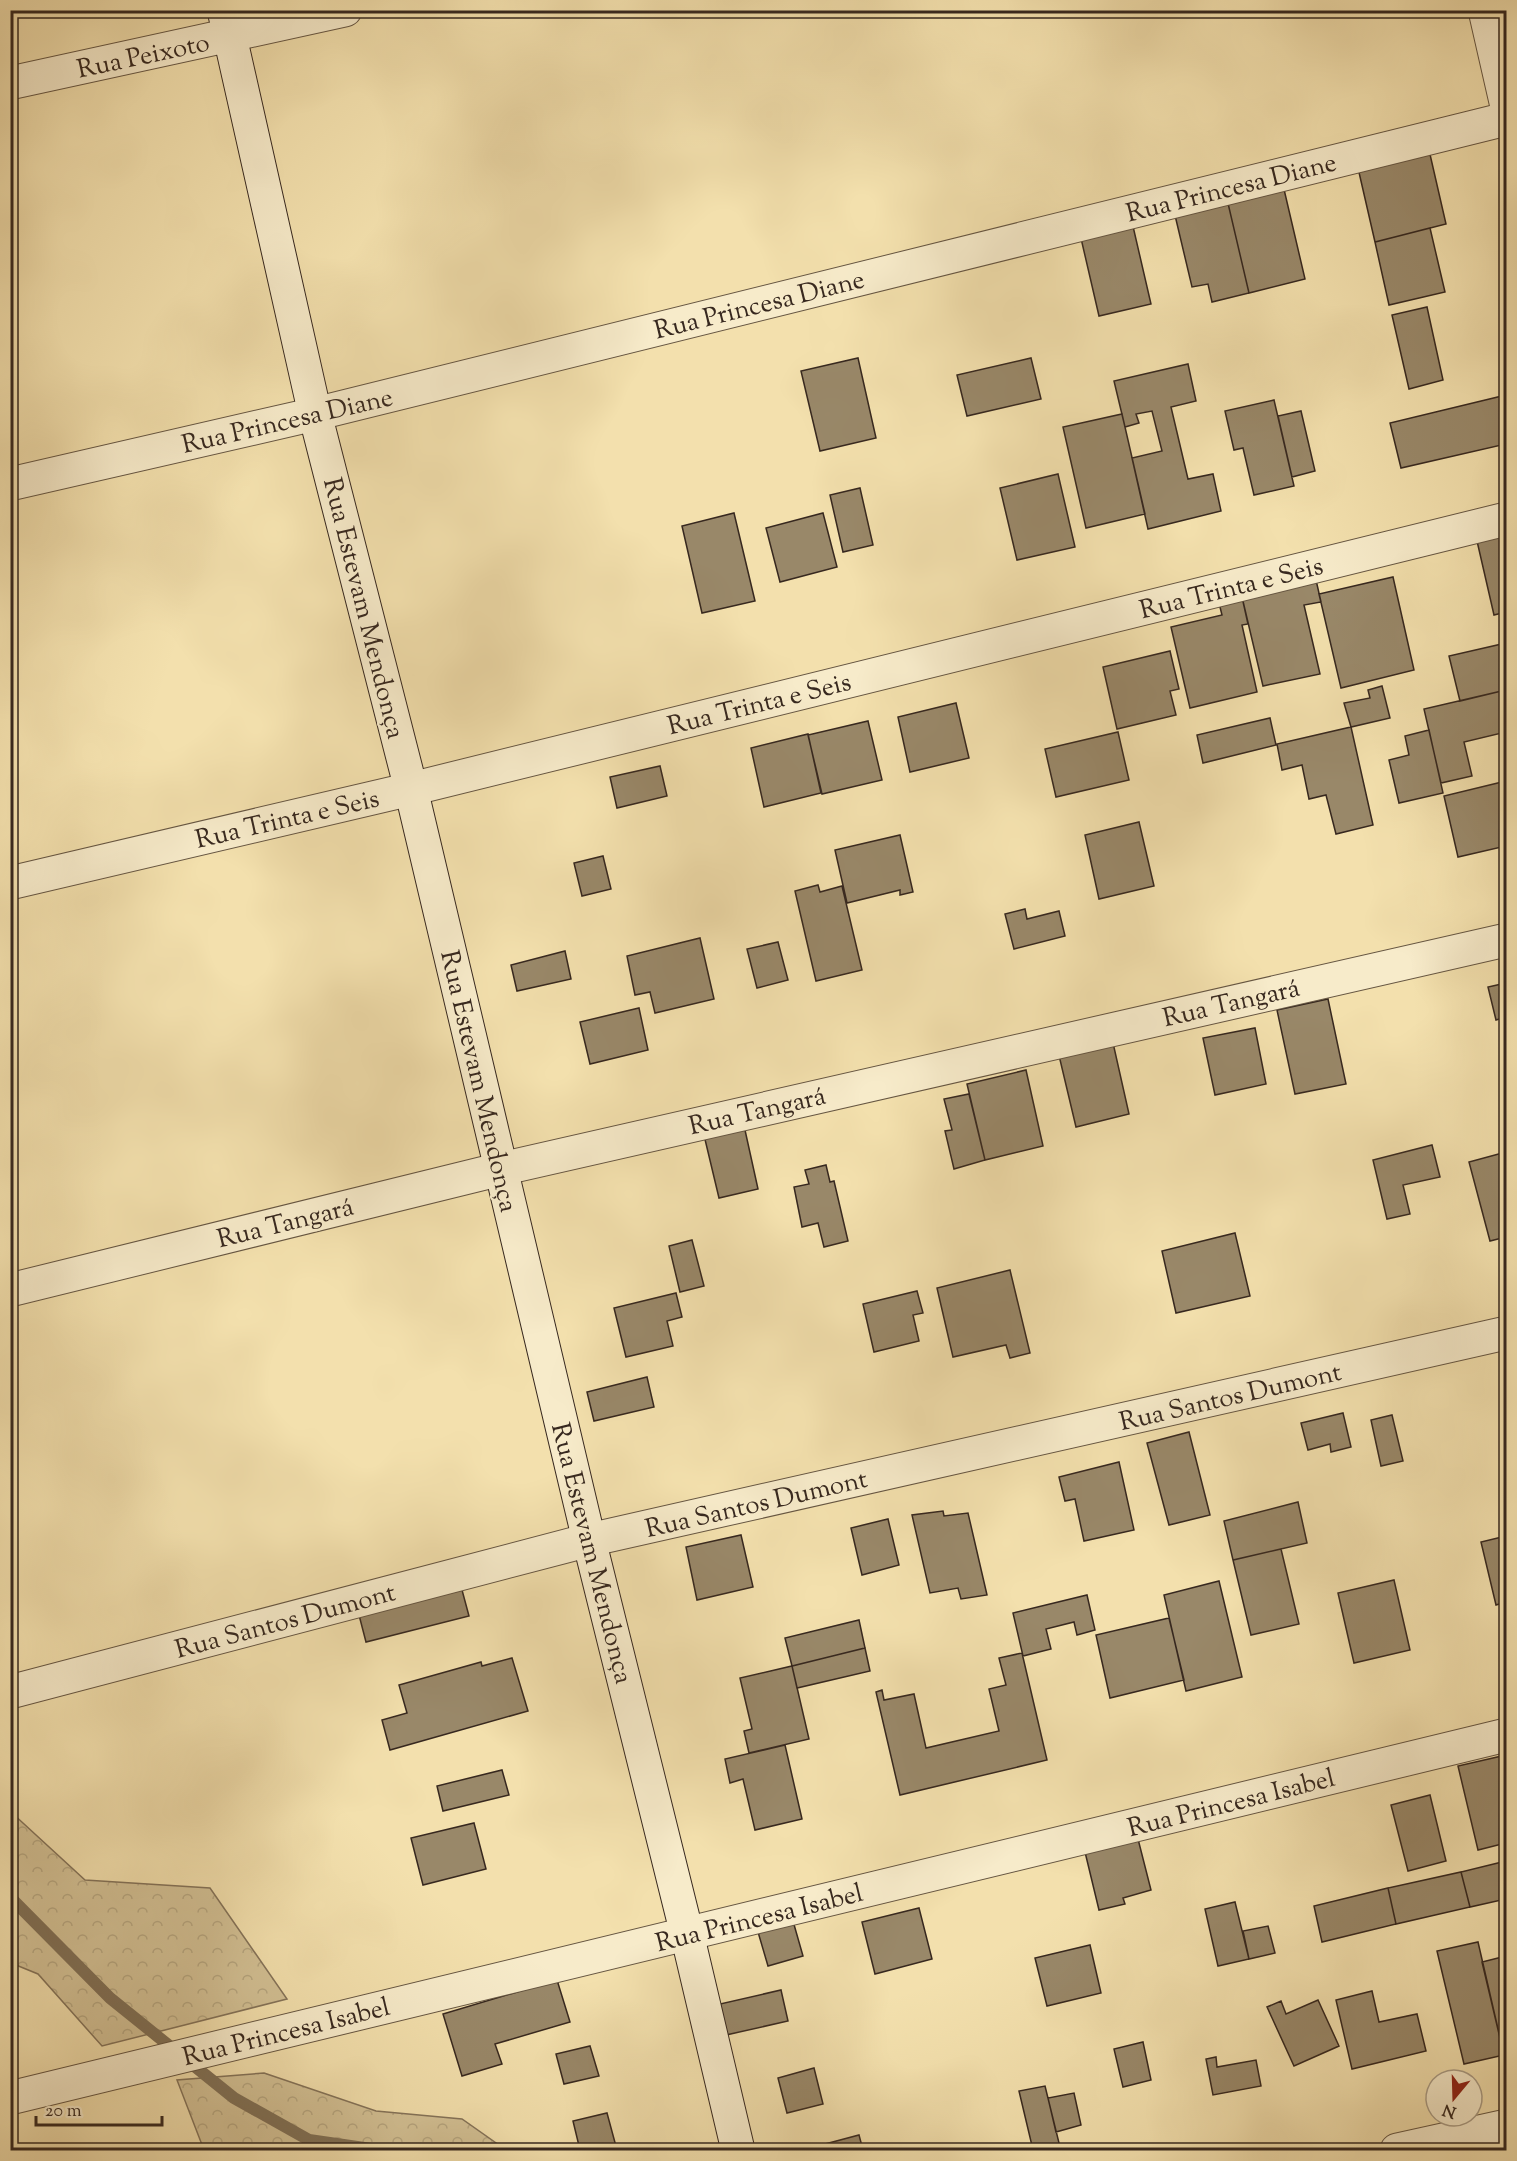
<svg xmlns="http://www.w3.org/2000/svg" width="1517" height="2161" font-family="'Sorts Mill Goudy',serif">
  <defs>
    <pattern id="forest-crowns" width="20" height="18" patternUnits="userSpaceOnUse" patternTransform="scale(1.5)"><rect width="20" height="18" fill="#d3c195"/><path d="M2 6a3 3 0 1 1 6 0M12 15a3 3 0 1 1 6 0" fill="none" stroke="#b6a680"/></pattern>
  </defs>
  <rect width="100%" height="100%" fill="#f3e0ad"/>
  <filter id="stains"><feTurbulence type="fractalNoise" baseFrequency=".00333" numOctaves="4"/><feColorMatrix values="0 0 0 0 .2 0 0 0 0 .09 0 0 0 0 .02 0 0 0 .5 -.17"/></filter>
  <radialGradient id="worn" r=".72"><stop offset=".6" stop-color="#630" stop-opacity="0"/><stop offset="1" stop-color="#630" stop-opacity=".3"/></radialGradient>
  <path fill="url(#forest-crowns)" stroke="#85745a" stroke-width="1.5" d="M11 1812 85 1880 210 1888 287 1999 102 2046 38 1974 11 1963Z
    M264 2073 376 2111 462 2119 506 2150H204L177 2080Z"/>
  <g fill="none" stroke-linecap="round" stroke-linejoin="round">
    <path stroke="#817157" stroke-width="12" d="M10 1897 110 1998 234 2098 309 2140 378 2150"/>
  </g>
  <path fill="#998869" stroke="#37281f" stroke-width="1.5" d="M1429 150 1446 224 1375 242 1358 168Z
    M1283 185 1305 279 1249 293 1227 199Z
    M1227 199 1249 293 1212 302 1208 284 1192 287 1174 211Z
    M1132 222 1151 304 1099 316 1080 234Z
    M1430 228 1445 292 1389 305 1375 242Z
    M1427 307 1443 380 1409 389 1392 315Z
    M858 358 876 438 820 451 801 371Z
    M1031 358 1041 399 967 416 957 375Z
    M1188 364 1196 401 1171 407 1188 479 1213 474 1221 511 1148 529 1132 458 1162 451 1152 411 1136 414 1139 423 1125 427 1114 381Z
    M1506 395V444L1401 468 1390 423Z
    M1274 400 1294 486 1254 495 1243 448 1234 450 1225 411Z
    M1301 411 1315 471 1292 477 1278 416Z
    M1122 414 1145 514 1086 528 1063 427Z
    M1058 474 1075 547 1017 560 1000 488Z
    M860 488 873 545 843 552 830 495Z
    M734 513 755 601 702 613 682 526Z
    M823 513 837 567 780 582 766 528Z
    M1506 534V612L1494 615 1477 541Z
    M1393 577 1414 670 1341 688 1319 594Z
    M1316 580 1321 602 1304 605 1320 674 1263 686 1242 597Z
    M1242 597 1248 624 1242 625 1257 692 1190 708 1171 627 1222 615 1219 603Z
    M1506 643V690L1460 701 1449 656Z
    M1170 651 1179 689 1170 691 1176 715 1117 729 1103 667Z
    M1382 686 1390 718 1351 727 1344 703 1370 698 1368 690Z
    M1506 690V732L1464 742 1472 776 1441 783 1424 709Z
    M956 703 969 758 910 772 898 717Z
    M1270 718 1276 745 1203 763 1197 735Z
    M868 721 882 780 822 794 808 735Z
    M1351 727 1373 825 1336 834 1326 795 1309 799 1302 765 1282 770 1277 744Z
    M1429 730 1443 793 1399 803 1389 760 1409 755 1405 736Z
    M1118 732 1129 780 1056 797 1045 749Z
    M808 734 821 793 764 807 751 748Z
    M660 766 667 796 617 808 610 777Z
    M1506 781V846L1458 857 1444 796Z
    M1139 822 1154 886 1099 899 1085 835Z
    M900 835 913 892 900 895V890L847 903 835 850Z
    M603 856 611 889 582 896 574 863Z
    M818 885 820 892 842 886 862 970 816 981 795 891Z
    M1025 909 1027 919 1059 911 1065 936 1014 949 1005 914Z
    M700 938 714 999 655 1013 650 992 635 995 627 956Z
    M778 942 788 980 757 988 747 949Z
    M565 951 571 979 517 991 511 965Z
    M1506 983V1017L1496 1020 1488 987Z
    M1328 999 1346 1084 1295 1094 1277 1010Z
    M639 1008 648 1050 590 1064 580 1022Z
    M1255 1028 1266 1084 1215 1095 1203 1038Z
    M1111 1034 1129 1114 1076 1127 1057 1047Z
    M1026 1070 1043 1146 985 1160 967 1084Z
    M969 1094 985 1160 954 1169 945 1131 952 1130 944 1099Z
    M743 1121 758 1189 719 1198 703 1131Z
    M1432 1145 1440 1177 1403 1185 1410 1214 1387 1219 1373 1160Z
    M1506 1152V1237L1490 1241 1469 1162Z
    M826 1165 830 1182 834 1181 848 1241 824 1247 818 1223 802 1227 794 1187 809 1184 805 1170Z
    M1235 1233 1250 1296 1176 1313 1162 1251Z
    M692 1240 704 1286 680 1292 669 1246Z
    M1010 1270 1030 1353 1010 1358 1006 1345 953 1357 937 1288Z
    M917 1291 923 1313 913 1315 919 1341 874 1352 863 1304Z
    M676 1293 682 1317 667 1321 673 1346 626 1357 614 1308Z
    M647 1377 654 1407 594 1421 587 1392Z
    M1343 1413 1351 1447 1331 1452 1330 1444 1308 1450 1301 1423Z
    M1392 1415 1403 1461 1381 1466 1371 1420Z
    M1189 1432 1210 1515 1169 1525 1147 1443Z
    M1119 1462 1134 1530 1084 1541 1075 1499 1065 1501 1059 1477Z
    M1298 1502 1307 1543 1233 1560 1224 1521Z
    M943 1511 944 1516 968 1513 987 1595 961 1599 958 1588 930 1593 912 1515Z
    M888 1519 899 1565 862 1575 851 1528Z
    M741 1535 753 1587 697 1600 686 1547Z
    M1506 1536V1602L1496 1605 1481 1542Z
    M1281 1549 1299 1624 1251 1635 1233 1560Z
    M1394 1580 1410 1650 1354 1663 1338 1593Z
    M1219 1581 1242 1677 1186 1691 1164 1595Z
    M462 1590 469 1616 366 1642 359 1615Z
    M1087 1595 1095 1630 1077 1635 1074 1622 1046 1629 1051 1649 1023 1656 1013 1613Z
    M1169 1618 1184 1680 1110 1698 1096 1635Z
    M859 1620 865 1648 792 1666 785 1638Z
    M865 1648 870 1671 797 1688 792 1666Z
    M1022 1653 1047 1760 900 1795 876 1692 882 1690 884 1700 914 1694 926 1748 999 1731 989 1689 1006 1685 999 1658Z
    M512 1658 528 1711 390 1750 382 1720 407 1713 399 1685 481 1662 482 1666Z
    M792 1666 809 1739 749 1753 744 1731 752 1729 740 1678Z
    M785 1745 802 1819 755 1830 743 1779 730 1783 725 1759Z
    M1506 1755V1843L1478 1850 1458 1766Z
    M502 1770 509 1795 443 1811 437 1786Z
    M1430 1795 1446 1861 1408 1871 1391 1805Z
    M474 1823 486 1869 423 1885 411 1838Z
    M1138 1839 1151 1890 1123 1898 1125 1904 1099 1910 1085 1852Z
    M1506 1861V1899L1470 1907 1461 1872Z
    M1461 1872 1470 1907 1396 1924 1388 1888Z
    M1388 1888 1396 1924 1322 1942 1314 1906Z
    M1235 1902 1249 1959 1218 1966 1205 1909Z
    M919 1908 932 1959 875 1974 862 1922Z
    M793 1921 803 1956 768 1966 758 1932Z
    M1268 1926 1275 1953 1249 1959 1243 1931Z
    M1478 1942 1504 2055 1464 2064 1437 1951Z
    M1090 1945 1101 1993 1047 2006 1035 1958Z
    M1506 1956V2054L1504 2055 1482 1962Z
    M557 1980 570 2022 495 2044 502 2064 462 2076 443 2014Z
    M781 1990 788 2021 726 2035 720 2004Z
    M1372 1991 1379 2022 1417 2014 1426 2051 1352 2069 1336 2000Z
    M1318 2000 1339 2046 1294 2066 1267 2007 1281 2001 1286 2014Z
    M1143 2042 1151 2080 1123 2087 1114 2049Z
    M590 2046 599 2076 564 2084 556 2054Z
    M1216 2057 1217 2067 1256 2060 1261 2086 1213 2095 1206 2059Z
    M814 2068 823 2104 787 2113 778 2078Z
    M1045 2086 1060 2147 1033 2150 1019 2091Z
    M1074 2093 1081 2125 1056 2132 1048 2098Z
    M607 2113 617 2150H580L573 2121Z
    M859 2135 863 2150H811L810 2148Z"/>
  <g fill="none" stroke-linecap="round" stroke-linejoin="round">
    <g stroke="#665642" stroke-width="35">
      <path id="street" d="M1485 10 1506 102
        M10 83 345 10
        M10 484 315 414 1506 119
        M10 883 411 789 1506 519
        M10 1290 501 1169 1506 940
        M10 1692 589 1540 1506 1333
        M10 2098 1506 1735
        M1397 2150 1506 2126"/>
    </g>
    <g stroke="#37281f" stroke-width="35">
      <path id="secondary" d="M224 10 315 414 411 789 589 1540 687 1934 738 2150"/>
    </g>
    <use href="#street" stroke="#f7ebca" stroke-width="33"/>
    <use href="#secondary" stroke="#f7ebca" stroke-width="33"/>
  </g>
  <g text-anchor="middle" stroke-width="4.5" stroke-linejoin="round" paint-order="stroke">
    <g font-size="26" fill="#37281f" stroke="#f7ebca">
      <text transform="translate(143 55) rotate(-12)" y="9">Rua Peixoto</text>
      <text transform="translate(1231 187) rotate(-14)" y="9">Rua Princesa Diane</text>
      <text transform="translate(759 304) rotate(-14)" y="9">Rua Princesa Diane</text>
      <text transform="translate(287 420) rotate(-13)" y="9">Rua Princesa Diane</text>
      <text transform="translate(1231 587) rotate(-14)" y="9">Rua Trinta e Seis</text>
      <text transform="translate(365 608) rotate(76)" y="9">Rua Estevam Mendonça</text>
      <text transform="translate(759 703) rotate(-14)" y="9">Rua Trinta e Seis</text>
      <text transform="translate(287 818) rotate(-13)" y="9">Rua Trinta e Seis</text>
      <text transform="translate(1231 1002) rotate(-13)" y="9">Rua Tangará</text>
      <text transform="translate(480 1081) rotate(77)" y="9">Rua Estevam Mendonça</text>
      <text transform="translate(757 1110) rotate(-13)" y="9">Rua Tangará</text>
      <text transform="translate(285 1222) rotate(-14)" y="9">Rua Tangará</text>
      <text transform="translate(1230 1396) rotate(-13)" y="9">Rua Santos Dumont</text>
      <text transform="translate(756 1503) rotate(-13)" y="9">Rua Santos Dumont</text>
      <text transform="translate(593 1553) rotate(76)" y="9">Rua Estevam Mendonça</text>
      <text transform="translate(285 1620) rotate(-15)" y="9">Rua Santos Dumont</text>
      <text transform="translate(1231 1802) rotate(-14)" y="9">Rua Princesa Isabel</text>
      <text transform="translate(759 1917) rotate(-14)" y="9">Rua Princesa Isabel</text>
      <text transform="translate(286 2031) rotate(-14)" y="9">Rua Princesa Isabel</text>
    </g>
  </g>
  <rect width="1517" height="2161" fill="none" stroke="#f3e0ad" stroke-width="36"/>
  <rect x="12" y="12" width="1493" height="2137" fill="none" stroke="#37281f" stroke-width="3"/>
  <rect x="18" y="18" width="1481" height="2125" fill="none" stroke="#37281f" stroke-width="1.5"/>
  <g transform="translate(1454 2098) rotate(199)"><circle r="28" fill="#f7ebca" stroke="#aa9d86" stroke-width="1.5"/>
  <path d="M0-4.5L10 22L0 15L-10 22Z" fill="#8f2418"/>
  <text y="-9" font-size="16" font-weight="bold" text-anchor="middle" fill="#37281f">N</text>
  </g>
  <path d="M36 2116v9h126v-9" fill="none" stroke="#37281f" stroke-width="3"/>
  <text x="45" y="2116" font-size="18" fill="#37281f" stroke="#f7ebca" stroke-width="4.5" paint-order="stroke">20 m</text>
  <rect width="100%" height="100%" filter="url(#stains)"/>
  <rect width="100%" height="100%" fill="url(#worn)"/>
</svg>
